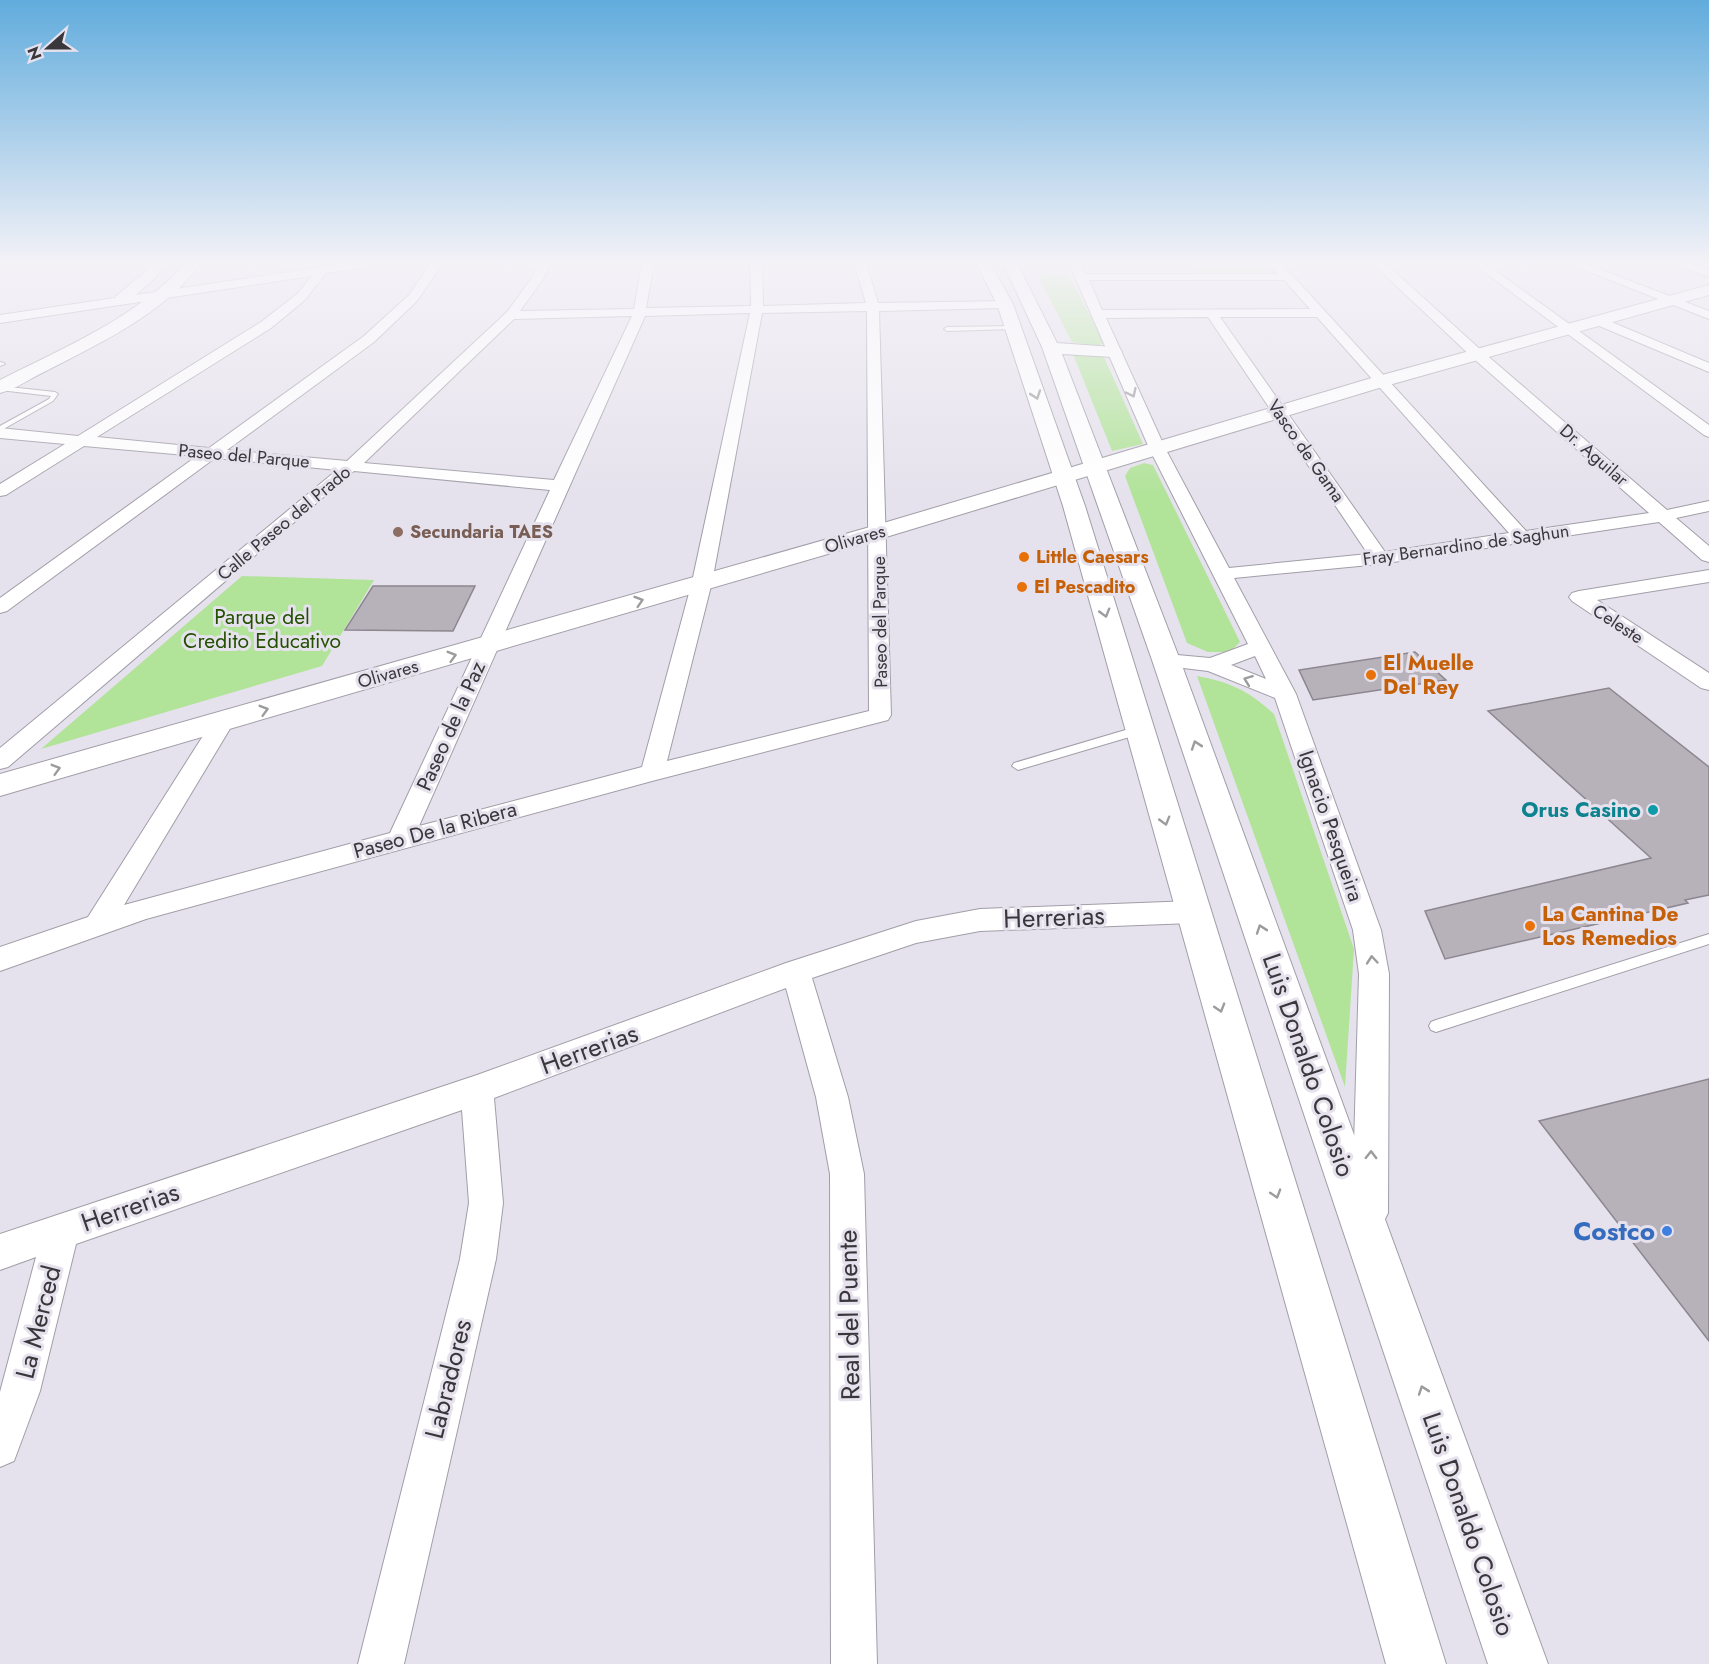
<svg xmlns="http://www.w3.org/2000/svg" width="1709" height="1664" font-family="Jost,sans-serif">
  <rect width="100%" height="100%" fill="#e6e2ed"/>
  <path fill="#b1e399" d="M1186 263H1266L1277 275 1193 274Z
    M1037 274 1069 275 1104 343 1098 346 1072 342Z
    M1073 354 1104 357 1143 444 1112 451Z
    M1144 463 1153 465 1240 642 1230 652H1208L1187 643 1125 476 1130 468Z
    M242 576 374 580 322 666 41 749Z
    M1197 676C1230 682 1249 691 1274 714L1354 949 1345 1087Z"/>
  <path fill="#b7b1ba" stroke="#8c868f" stroke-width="1.5" d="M373 586H475L453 631 345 630Z
    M1415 652 1446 680 1313 700 1299 670Z
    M1609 688 1709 767V895L1685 900 1688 903 1445 959 1425 911 1651 858 1488 711Z
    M1709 1079V1341L1539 1121Z"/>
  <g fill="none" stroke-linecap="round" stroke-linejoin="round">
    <g stroke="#a19ea8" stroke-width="2">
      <path id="service" d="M1013 326 1015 329 947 331 944 329 947 327Z
        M0 362 4 363 5 364 0 366Z
        M0 386 55 392 58 394 53 401 0 431V426L49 399 51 396 0 390Z
        M1139 726 1143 727 1144 730 1143 733 1018 770 1012 766 1014 763Z
        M1709 934V944L1436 1032 1431 1030 1429 1026 1431 1022 1436 1020Z"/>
    </g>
    <g stroke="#a19ea8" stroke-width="2">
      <path id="minor" d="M351 263H379L373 266 326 273 305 300 271 328 97 437 209 448 364 336 409 295 431 263H443L417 301 374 342 227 450 347 461 507 312 531 279 539 263H551L543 279 520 311 634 309 642 263H654L646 308 751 306 750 263H762L763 306 866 303 854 263H866L878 303 1009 301 1011 304 1005 308 879 311 891 715 888 720 652 781 146 919 0 971V947L88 917 215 717 223 715 231 717 234 722 124 905 390 833 550 490 354 471 8 767 0 769V748L337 470 215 458 7 611 0 613V598L197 456 84 446 6 495 0 496V484L65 444 0 438V428L78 436 261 322 297 294 312 276 0 323V315ZM867 311 869 711 667 761 712 582 762 313ZM750 313 692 582 642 767 419 826 645 316ZM632 316 554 480 364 463 514 319Z
        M1069 263H1081L1085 274H1278L1269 263H1281L1526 531 1649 513 1473 358 1372 263H1385L1483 352 1667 510 1709 501V511L1676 518 1709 546V562L1702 560 1659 522 1380 564 1234 578 1296 694 1381 930 1389 974 1388 1213 1382 1225 1370 1231 1358 1225 1352 1213 1359 974 1353 930 1275 698 1208 671 1159 665 1155 660 1159 655 1166 654 1210 658 1248 644 1150 450ZM1089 280H1284L1310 309 1102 310ZM1208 317 1368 554 1229 568 1166 450 1106 318ZM1220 317H1317L1509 533 1385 552ZM1255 656 1266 679 1231 665Z
        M1472 263H1485L1709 425V437L1704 435Z
        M1567 263H1583L1709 311V319Z
        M1671 263H1688L1709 270V277Z
        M1602 318 1709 363V372L1597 325 1596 322Z
        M1709 570V582L1597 600 1709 673V690L1701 688 1572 601 1569 597 1572 593 1579 591Z
        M1192 901 1202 904 1206 912 1202 920 1192 923 980 931 916 943 812 978 848 1097 864 1174 877 1664H831L830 1174 816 1097 786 988 494 1098 503 1203 496 1259 404 1664H358L460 1259 469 1203 462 1110 76 1244 40 1391 14 1461 0 1467V1392L36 1257 0 1270V1234L477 1075 786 963 916 921 980 909Z"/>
    </g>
    <g stroke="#a19ea8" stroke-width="2">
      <path id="secondary" d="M152 263H166L155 278 128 302H116L114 299 116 296 145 272Z
        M186 263H201C164 314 100 343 46 371 31 378 16 389 0 393V380C65 347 136 318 186 263Z
        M1709 285V295L1389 385 886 537 0 796V774L870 527 1375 377Z"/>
    </g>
    <g stroke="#a19ea8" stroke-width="2">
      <path id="primary" d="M976 263H990L1013 304 1085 506 1446 1664H1386L1063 506 997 304Z
        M1003 263H1017L1057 343 1113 347 1119 348 1122 352 1119 356 1113 357 1062 354 1180 660 1548 1664H1488L1152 660 1042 347Z"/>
    </g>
    <use href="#service" fill="#fff" fill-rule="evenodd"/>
    <use href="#minor" fill="#fff" fill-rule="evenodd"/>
    <use href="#secondary" fill="#fff" fill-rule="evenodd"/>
    <use href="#primary" fill="#fff" fill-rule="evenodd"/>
  </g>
  <defs><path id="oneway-chevron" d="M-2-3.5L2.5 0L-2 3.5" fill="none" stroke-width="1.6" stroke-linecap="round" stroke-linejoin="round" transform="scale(1.5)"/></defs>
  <g stroke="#9c9b9d">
    <use href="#oneway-chevron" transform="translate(1132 393) rotate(65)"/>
    <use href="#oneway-chevron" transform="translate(1036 395) rotate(71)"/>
    <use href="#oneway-chevron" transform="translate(639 601) rotate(-17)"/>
    <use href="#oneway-chevron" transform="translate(1105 613) rotate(74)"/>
    <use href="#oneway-chevron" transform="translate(452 656) rotate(-16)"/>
    <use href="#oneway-chevron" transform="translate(1248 680) rotate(-159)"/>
    <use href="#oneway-chevron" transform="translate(264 710) rotate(-16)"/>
    <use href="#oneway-chevron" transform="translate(1196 745) rotate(-109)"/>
    <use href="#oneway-chevron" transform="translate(56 769) rotate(-16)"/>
    <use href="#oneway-chevron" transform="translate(1165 821) rotate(74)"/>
    <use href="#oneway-chevron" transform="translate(1261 929) rotate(-109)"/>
    <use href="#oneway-chevron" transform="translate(1372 960) rotate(-95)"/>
    <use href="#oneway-chevron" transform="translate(1220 1008) rotate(73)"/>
    <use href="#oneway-chevron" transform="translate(1371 1155) rotate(-89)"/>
    <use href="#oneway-chevron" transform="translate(1276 1194) rotate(73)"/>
    <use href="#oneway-chevron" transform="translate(1423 1390) rotate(-109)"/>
  </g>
  <linearGradient id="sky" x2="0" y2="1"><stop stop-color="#61acdd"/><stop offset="0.53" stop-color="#f4f2f7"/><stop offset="1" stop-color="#f4f2f7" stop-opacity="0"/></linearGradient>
  <rect width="1709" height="496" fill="url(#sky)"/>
  <circle fill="#8d6e63" stroke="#e6e2ed" stroke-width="2" cx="398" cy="532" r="6"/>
  <g fill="#e8710a" stroke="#e6e2ed" stroke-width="2">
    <circle cx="1024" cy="557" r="6"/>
    <circle cx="1022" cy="587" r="6"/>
    <circle cx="1371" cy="675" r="6"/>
    <circle cx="1530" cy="926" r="6"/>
  </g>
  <circle fill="#0f9aa8" stroke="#e6e2ed" stroke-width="2" cx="1653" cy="810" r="6"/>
  <circle fill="#3f7fe0" stroke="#e6e2ed" stroke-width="2" cx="1667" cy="1231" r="6"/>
  <g text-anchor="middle" stroke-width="6" stroke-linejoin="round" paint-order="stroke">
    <g font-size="18" fill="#39373b" stroke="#e6e2ed">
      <text transform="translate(1306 451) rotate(55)" y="6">Vasco de Gama</text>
      <text transform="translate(1594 455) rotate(41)" y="6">Dr. Aguilar</text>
      <text transform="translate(244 456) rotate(5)" y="6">Paseo del Parque</text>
      <text transform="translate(284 523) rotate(-40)" y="6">Calle Paseo del Prado</text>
      <text transform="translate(855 539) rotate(-16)" y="6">Olivares</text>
      <text transform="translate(1466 545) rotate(-8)" y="6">Fray Bernardino de Saghun</text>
      <text transform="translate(880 622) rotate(-91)" y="6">Paseo del Parque</text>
      <text transform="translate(1618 624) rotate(33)" y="6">Celeste</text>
      <text transform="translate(388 674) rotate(-16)" y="6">Olivares</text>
    </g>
    <g font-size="18" font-weight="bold" fill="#785e54" stroke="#e6e2ed" text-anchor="start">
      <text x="410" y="538">Secundaria TAES</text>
    </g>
    <g font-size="18" font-weight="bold" fill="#c56008" stroke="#e6e2ed" text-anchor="start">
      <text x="1036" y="563">Little Caesars</text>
      <text x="1034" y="593">El Pescadito</text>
    </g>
    <g font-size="21" fill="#235000" stroke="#e6e2ed">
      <text x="262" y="624">Parque del<tspan x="262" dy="24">Credito Educativo</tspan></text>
    </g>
    <g font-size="21" font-weight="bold" fill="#c56008" stroke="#e6e2ed" text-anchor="start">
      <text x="1383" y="670">El Muelle<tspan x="1383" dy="24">Del Rey</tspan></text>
      <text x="1542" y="921">La Cantina De<tspan x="1542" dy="24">Los Remedios</tspan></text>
    </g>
    <g font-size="21" fill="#39373b" stroke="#e6e2ed">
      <text transform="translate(451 726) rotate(-66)" y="7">Paseo de la Paz</text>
      <text transform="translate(1331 826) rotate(71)" y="7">Ignacio Pesqueira</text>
      <text transform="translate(435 830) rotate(-15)" y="7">Paseo De la Ribera</text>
    </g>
    <g font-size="21" font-weight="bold" fill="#0d838f" stroke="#e6e2ed" text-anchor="end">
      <text x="1641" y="817">Orus Casino</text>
    </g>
    <g font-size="26" fill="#39373b" stroke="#e6e2ed">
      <text transform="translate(1054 917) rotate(-2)" y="9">Herrerias</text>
      <text transform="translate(589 1049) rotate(-20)" y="9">Herrerias</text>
      <text transform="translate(1309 1065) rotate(71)" y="9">Luis Donaldo Colosio</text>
      <text transform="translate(130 1207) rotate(-19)" y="9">Herrerias</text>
      <text transform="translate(849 1315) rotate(-91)" y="9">Real del Puente</text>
      <text transform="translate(38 1322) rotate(-76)" y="9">La Merced</text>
      <text transform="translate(448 1379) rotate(-76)" y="9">Labradores</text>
      <text transform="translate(1469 1524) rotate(71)" y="9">Luis Donaldo Colosio</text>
    </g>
    <g font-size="26" font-weight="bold" fill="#366cbe" stroke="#e6e2ed" text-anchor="end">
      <text x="1655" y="1240">Costco</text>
    </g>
  </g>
  <g transform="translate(48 48) rotate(249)" stroke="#e6e2ed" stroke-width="4.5" paint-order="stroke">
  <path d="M0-4.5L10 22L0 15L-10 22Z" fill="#39373b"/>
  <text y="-9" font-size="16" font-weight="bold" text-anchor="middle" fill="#39373b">N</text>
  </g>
</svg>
